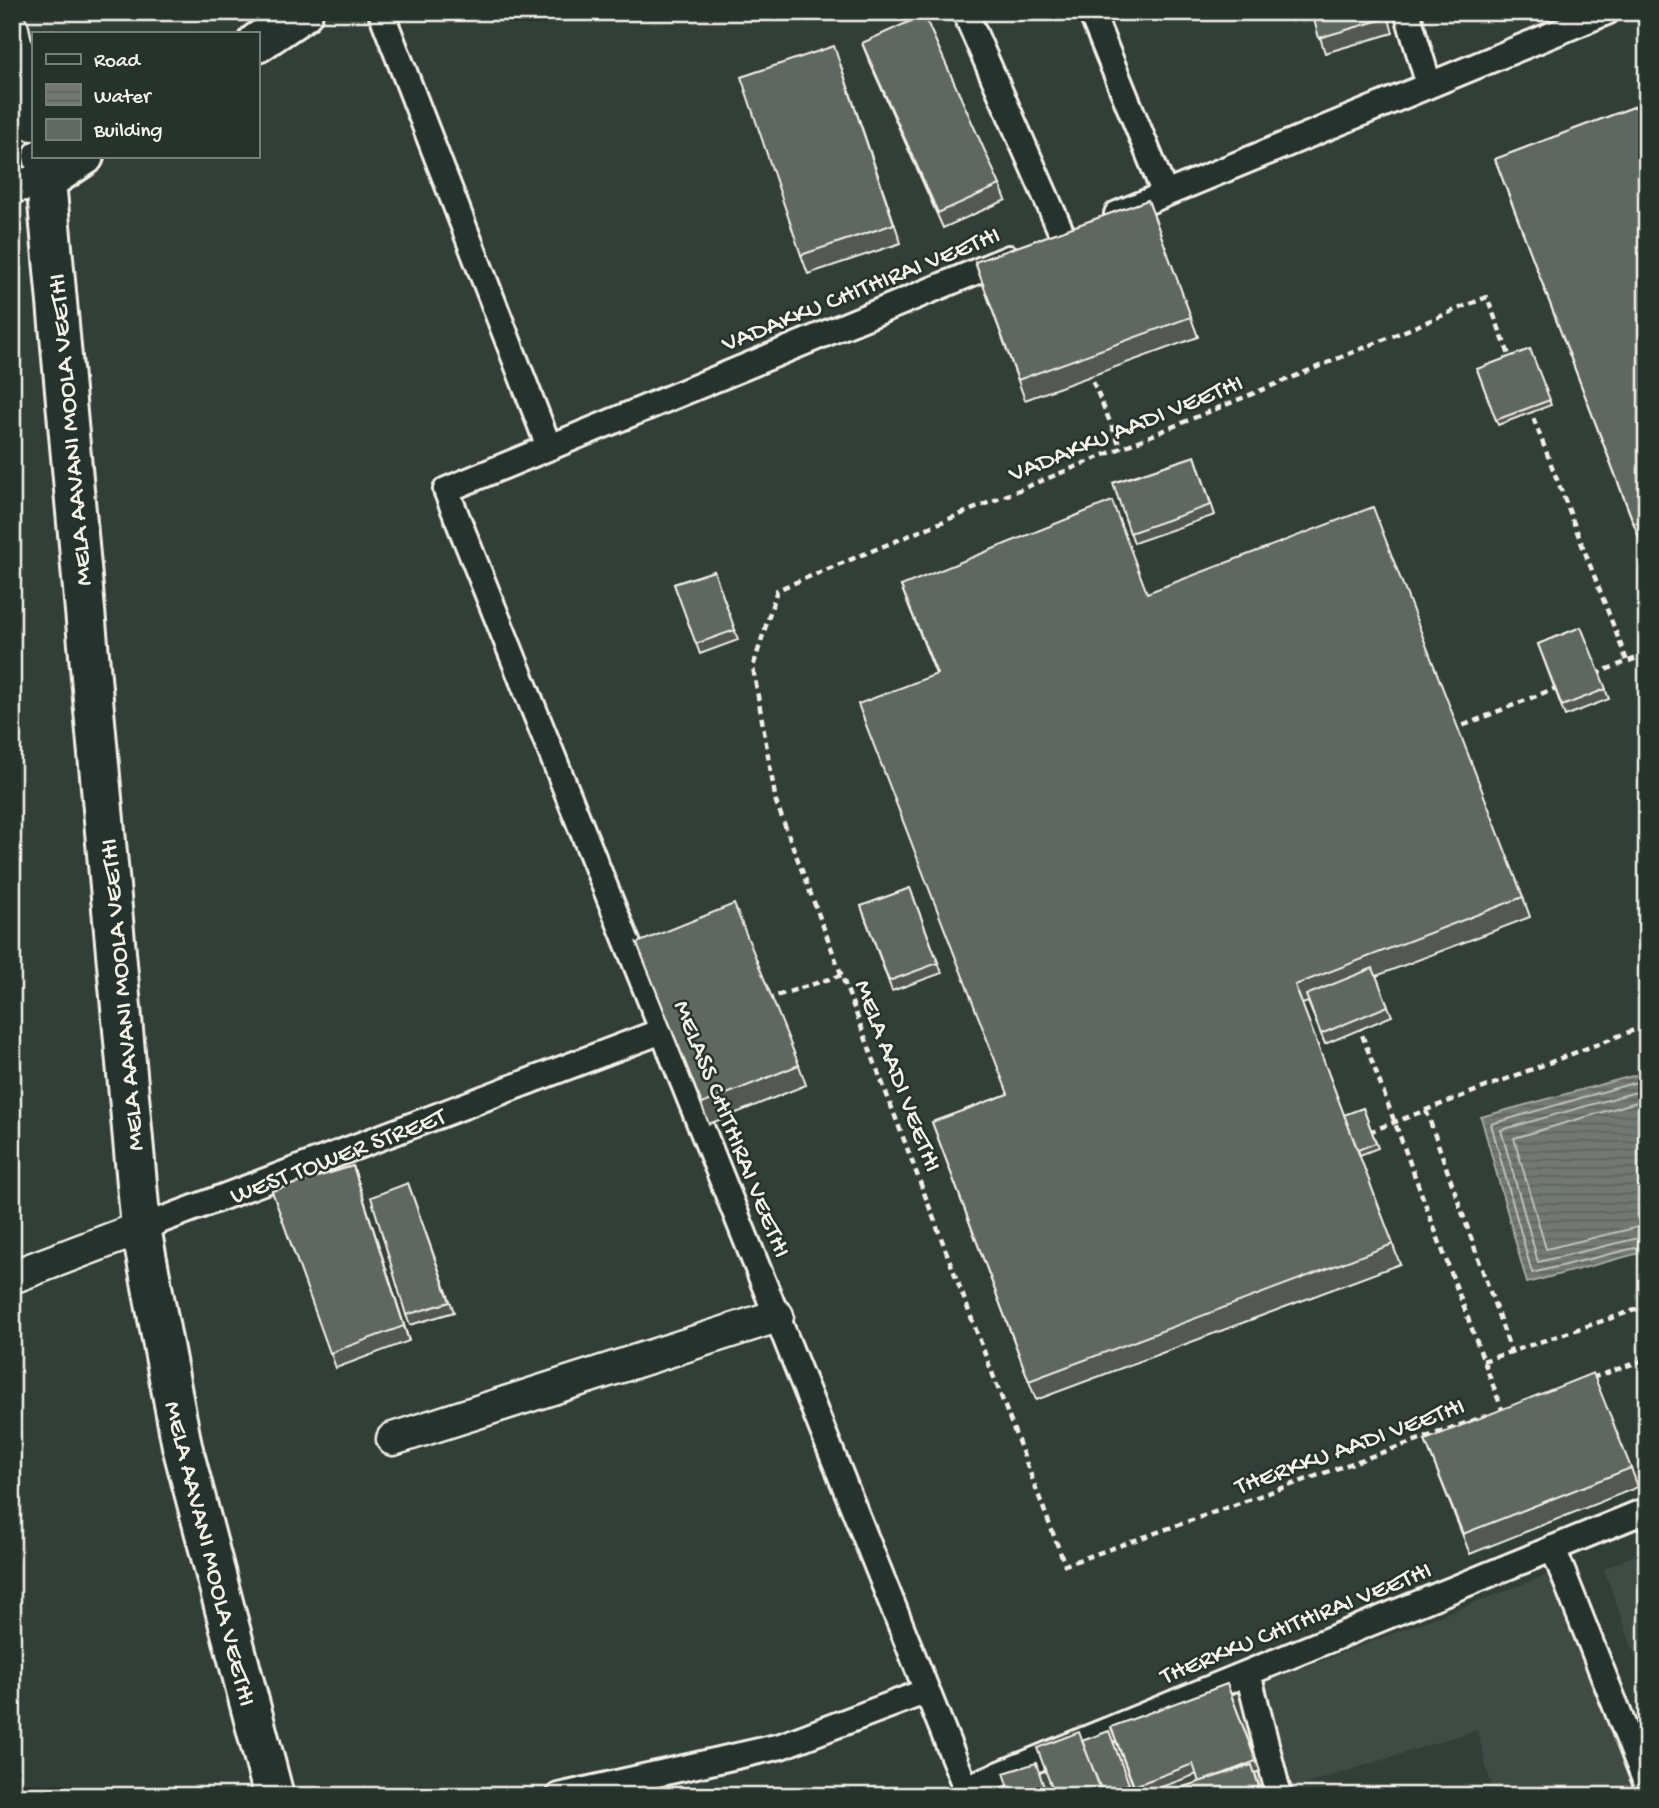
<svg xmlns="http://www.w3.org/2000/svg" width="1659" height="1808" font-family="'Gochi Hand',sans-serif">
  <defs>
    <pattern id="water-rules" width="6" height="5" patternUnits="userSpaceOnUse" patternTransform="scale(1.75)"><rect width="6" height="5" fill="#727972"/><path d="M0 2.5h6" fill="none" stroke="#60635e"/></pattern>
  </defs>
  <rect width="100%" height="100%" fill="#323e38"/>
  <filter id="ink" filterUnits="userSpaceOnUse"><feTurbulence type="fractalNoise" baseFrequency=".0143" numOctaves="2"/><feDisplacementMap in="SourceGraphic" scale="14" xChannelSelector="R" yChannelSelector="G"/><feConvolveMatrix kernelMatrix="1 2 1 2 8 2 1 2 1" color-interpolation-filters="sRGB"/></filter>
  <g filter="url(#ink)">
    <path fill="#404b44" d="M1647 1549V1689L1604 1569Z
      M1558 1571 1639 1796H1494L1477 1730 1268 1796H975L983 1789Z"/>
    <path fill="url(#water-rules)" stroke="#a6a9a1" stroke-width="2" d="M1647 1072V1251L1527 1283 1481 1117Z"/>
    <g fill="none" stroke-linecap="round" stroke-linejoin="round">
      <path stroke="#c0c1b9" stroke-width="2" d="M1647 1079 1491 1124 1532 1273 1647 1245
        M1647 1089 1501 1130 1538 1262 1647 1236
        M1647 1099 1514 1138 1546 1249 1647 1225"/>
      <g stroke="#f4f1e8" stroke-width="30">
        <path id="pedestrian" d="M381 12 549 447
          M965 12 1063 236
          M1091 12 1165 194
          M1407 12 1429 85
          M1117 214 1607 12
          M141 1228 662 1031
          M1553 1548 1647 1785
          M1248 1673 1279 1796
          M966 1788 1647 1510
          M559 1796 781 1746 927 1691
          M969 1796 446 490 1009 258"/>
      </g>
      <g stroke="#f4f1e8" stroke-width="37">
        <path id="minor" d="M12 29 33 124
          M12 186 46 181 40 156
          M12 1277 141 1228
          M393 1439 777 1316"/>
      </g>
      <g stroke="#f4f1e8" stroke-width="44">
        <path id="secondary" d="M257 43 303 12
          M84 156 46 181 141 1228 182 1446 274 1796"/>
      </g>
      <path stroke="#f4f1e8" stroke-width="4.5" stroke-dasharray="7 5" stroke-linecap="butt" d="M1088 370 1121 448
        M1529 407 1627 661
        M1595 674 1647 654
        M1452 730 1558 687
        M766 999 842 975
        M1358 1024 1503 1412
        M1426 1110 1512 1354
        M1369 1132 1647 1025
        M1483 1361 1647 1306
        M1592 1378 1647 1359
        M1488 1415 1065 1565 776 802 753 667 777 590 1487 297 1511 360"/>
      <use href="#pedestrian" stroke="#26332d" stroke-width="24"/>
      <use href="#minor" stroke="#26332d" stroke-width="32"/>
      <use href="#secondary" stroke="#26332d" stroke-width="38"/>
    </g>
    <path fill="#525953" stroke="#f4f1e8" stroke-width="2" d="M1312 12H1387L1393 33 1325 53Z
      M862 43 1000 185 1006 200 943 228 868 58Z
      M841 66 901 243 808 274 801 255Z
      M1647 102V541L1641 543 1495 159Z
      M1148 200 1198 337 1025 400 975 262Z
      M1530 349 1551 405 1498 425 1477 369Z
      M1195 456 1215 515 1134 543 1113 483Z
      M714 571 738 640 700 654 674 584Z
      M901 586 1147 593 1523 897 1530 917 1376 976 1392 1016 1325 1044 1308 1002 1302 1004 1400 1264 1036 1400 932 1122 1008 1094 936 674Z
      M1581 627 1609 699 1565 716 1538 644Z
      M910 888 942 973 892 991 861 906Z
      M637 943 799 1065 806 1085 709 1124Z
      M1363 1108 1378 1148 1360 1155 1344 1115Z
      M353 1166 409 1341 336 1368 272 1191Z
      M408 1183 454 1312 410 1325 406 1315Z
      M1425 1440 1631 1468 1638 1487 1470 1554Z
      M1227 1684 1260 1771 1255 1773 1263 1796H1155L1199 1782 1197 1774 1137 1796 1111 1727Z
      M1109 1731 1132 1794 1127 1796H1055L1082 1741Z"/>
    <path fill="#424944" stroke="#f4f1e8" stroke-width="2" d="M353 1166 358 1181 409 1341 404 1326Z"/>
    <path fill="#5f6861" stroke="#f4f1e8" stroke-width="2" d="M1312 12H1386L1387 18 1319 38Z
      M924 15 1000 185 938 213 862 43Z
      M834 46 894 224 801 255 741 77Z
      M1647 102V519L1634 524 1495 159Z
      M1148 200 1191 317 1018 380 975 262Z
      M1530 349 1550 400 1496 420 1477 369Z
      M1195 456 1211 505 1130 533 1113 483Z
      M1112 501 1147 593 1373 507 1523 897 1295 985 1393 1244 1029 1381 932 1122 1008 1094 858 704 937 674 901 586Z
      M714 571 735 630 696 644 674 584Z
      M1581 627 1606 689 1562 706 1538 644Z
      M910 888 938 963 889 981 861 906Z
      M734 904 799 1065 702 1104 637 943Z
      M1373 968 1388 1006 1321 1034 1306 995Z
      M1363 1108 1376 1143 1358 1150 1344 1115Z
      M353 1166 404 1326 330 1353 272 1191Z
      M408 1183 450 1302 406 1315 371 1197Z
      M1593 1373 1631 1468 1463 1534 1425 1440Z
      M1227 1684 1256 1761 1225 1773 1199 1782 1193 1764 1134 1786 1111 1727Z
      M1109 1731 1129 1784 1103 1794 1082 1741Z
      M1079 1732 1103 1796H1055L1037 1748Z
      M1036 1763 1047 1796H1012L1004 1773Z
      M1252 1765 1262 1796H1155Z"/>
  </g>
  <g text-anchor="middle" stroke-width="5" stroke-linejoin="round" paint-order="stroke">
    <g font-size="26" fill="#f4f1e8" stroke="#26332d">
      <text transform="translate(860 287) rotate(-22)" y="9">VADAKKU CHITHIRAI VEETHI</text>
      <text transform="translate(1125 426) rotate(-22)" y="9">VADAKKU AADI VEETHI</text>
      <text transform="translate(68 430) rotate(-95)" y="9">MELA AAVANI MOOLA VEETHI</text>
      <text transform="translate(120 995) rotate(-95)" y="9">MELA AAVANI MOOLA VEETHI</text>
      <text transform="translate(900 1075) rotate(69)" y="9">MELA AADI VEETHI</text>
      <text transform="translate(734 1128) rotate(68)" y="9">MELASS CHITHIRAI VEETHI</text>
      <text transform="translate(337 1154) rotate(-21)" y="9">WEST TOWER STREET</text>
      <text transform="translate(1349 1444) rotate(-20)" y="9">THERKKU AADI VEETHI</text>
      <text transform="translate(212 1553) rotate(76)" y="9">MELA AAVANI MOOLA VEETHI</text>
      <text transform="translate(1295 1621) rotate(-22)" y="9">THERKKU CHITHIRAI VEETHI</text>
    </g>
  </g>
  <rect width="1659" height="1808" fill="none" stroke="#26332d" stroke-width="42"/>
  <rect x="21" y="21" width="1617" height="1766" fill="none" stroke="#f4f1e8" stroke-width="2.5" filter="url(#ink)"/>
  <rect x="32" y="32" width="228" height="126" fill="#26332d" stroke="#787f78" stroke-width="2"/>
  <rect x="46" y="54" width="35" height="10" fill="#26332d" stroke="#787f78" stroke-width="2"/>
  <text x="94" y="66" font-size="21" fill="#f4f1e8">Road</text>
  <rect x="46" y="84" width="35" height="21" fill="url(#water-rules)" stroke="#787f78" stroke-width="2"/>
  <text x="94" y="102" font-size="21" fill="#f4f1e8">Water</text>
  <rect x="46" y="119" width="35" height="21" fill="#5f6861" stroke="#787f78" stroke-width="2"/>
  <text x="94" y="136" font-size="21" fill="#f4f1e8">Building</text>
</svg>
